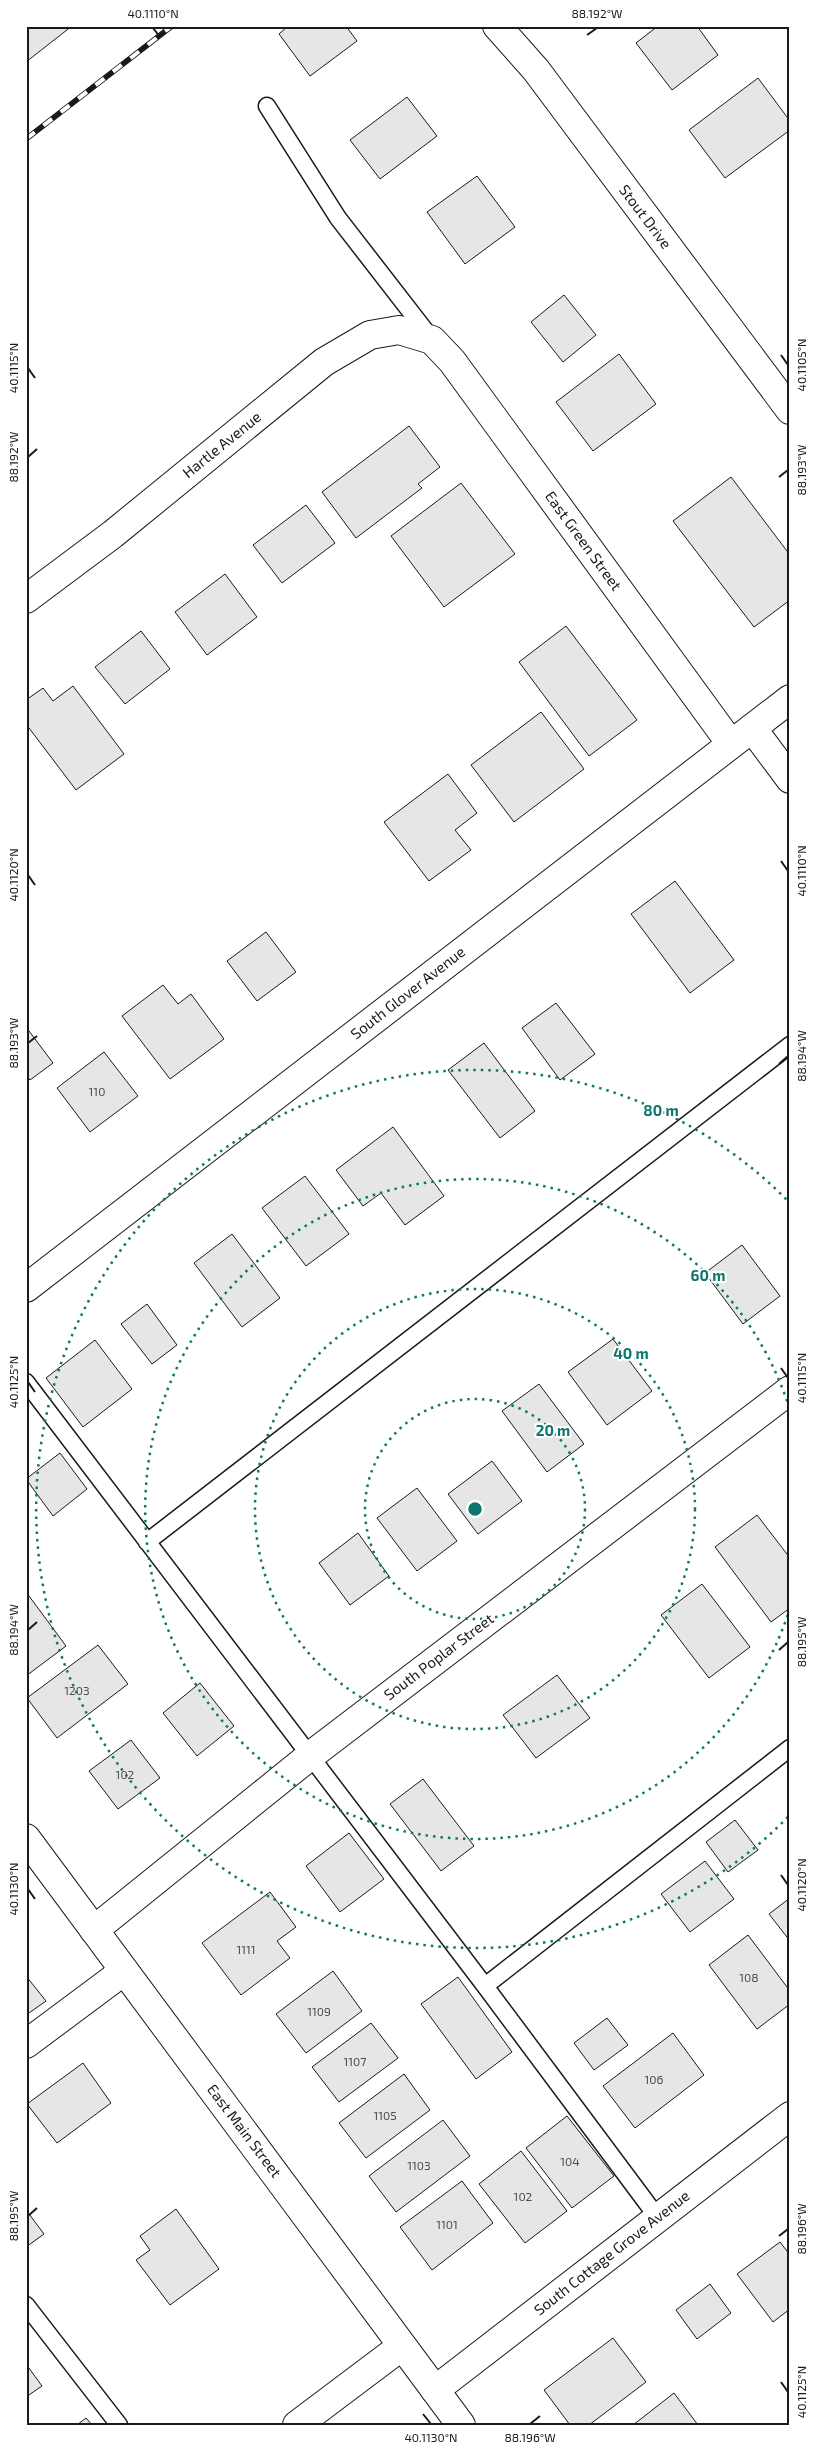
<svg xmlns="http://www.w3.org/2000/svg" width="816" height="2451" font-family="'Exo 2',sans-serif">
  <rect width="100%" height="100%" fill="#fff"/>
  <path fill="#e6e6e6" stroke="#1a1a1a" d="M26 26H72L26 62Z
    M288 26H346L357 41 310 76 279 34Z
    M658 26H697L718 55 672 90 636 43Z
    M758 78 790 121V130L725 178 689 130Z
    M407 97 437 136 380 179 350 140Z
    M477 176 515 227 465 264 427 212Z
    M564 295 596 335 563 362 531 322Z
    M619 354 656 404 593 451 556 402Z
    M409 426 440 467 418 484 422 488 356 538 322 492Z
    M731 477 790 555V600L754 627 673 521Z
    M461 483 515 554 444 607 391 536Z
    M306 505 335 543 282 583 253 545Z
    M225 574 257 617 207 655 175 612Z
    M566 626 637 720 589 756 519 662Z
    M141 631 170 669 125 704 95 667Z
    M73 686 124 754 76 790 26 724V700L43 688 53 701Z
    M541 712 584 769 514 822 471 765Z
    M448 774 477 813 455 830 471 850 429 881 384 822Z
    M675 881 734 960 690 993 631 914Z
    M266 932 296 972 257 1001 227 961Z
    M163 985 178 1004 191 994 224 1039 170 1079 122 1016Z
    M556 1003 595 1054 560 1080 522 1028Z
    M26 1027 53 1063 30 1080 26 1075Z
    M484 1043 535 1111 500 1138 448 1070Z
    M104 1052 138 1096 90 1132 57 1088Z
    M393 1127 444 1196 405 1225 381 1193 363 1206 336 1170Z
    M305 1176 349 1234 306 1266 262 1208Z
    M232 1234 280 1298 242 1327 194 1263Z
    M742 1245 780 1296 743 1324 705 1273Z
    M147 1304 177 1345 152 1364 121 1324Z
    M613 1339 652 1391 607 1425 568 1372Z
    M95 1340 132 1389 83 1427 46 1378Z
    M539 1384 584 1444 547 1472 502 1411Z
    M60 1453 87 1489 53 1516 26 1479Z
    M492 1461 522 1501 478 1534 448 1494Z
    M417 1488 457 1541 417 1571 377 1518Z
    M757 1515 790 1558V1608L771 1622 715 1547Z
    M358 1533 389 1576 350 1605 319 1563Z
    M702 1584 750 1647 709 1678 661 1615Z
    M29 1596 66 1646 26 1676V1598Z
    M98 1645 128 1684 57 1738 27 1698Z
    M557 1675 590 1718 536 1758 503 1715Z
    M200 1683 234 1726 197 1756 163 1713Z
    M131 1740 160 1778 118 1809 89 1771Z
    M423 1779 474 1846 441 1871 390 1804Z
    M735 1820 758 1850 728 1872 706 1842Z
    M349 1833 384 1879 340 1912 306 1866Z
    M705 1861 734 1899 690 1932 661 1894Z
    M270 1892 296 1927 277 1941 290 1958 241 1995 202 1943Z
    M790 1898V1941L769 1914Z
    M748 1935 790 1991V2004L757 2029 709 1965Z
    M333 1971 362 2011 306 2053 276 2014Z
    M26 1976 46 2001 26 2015Z
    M458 1977 512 2052 476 2079 421 2004Z
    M607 2018 628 2045 594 2070 574 2043Z
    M371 2023 398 2058 339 2102 312 2067Z
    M673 2033 704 2075 635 2128 603 2086Z
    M83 2063 111 2103 57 2143 27 2104Z
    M404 2074 430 2110 366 2158 339 2123Z
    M567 2116 614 2176 572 2208 526 2148Z
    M443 2120 470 2156 396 2212 369 2176Z
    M521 2151 567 2211 525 2243 479 2184Z
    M462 2181 493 2223 432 2270 400 2227Z
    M176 2209 219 2269 170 2305 136 2260 150 2250 140 2236Z
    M26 2210 44 2234 26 2247Z
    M780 2242 790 2255V2309L773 2322 737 2274Z
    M710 2284 731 2313 697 2339 676 2310Z
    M613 2338 646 2382 589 2425H570L544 2390Z
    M26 2364 42 2386 26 2397Z
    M674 2393 698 2425H633Z
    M86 2418 92 2425H77Z"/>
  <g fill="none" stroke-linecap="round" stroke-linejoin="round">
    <g stroke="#1a1a1a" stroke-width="19">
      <path id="service" d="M267 106 338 218 431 338
        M26 1382 485 1986 658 2218
        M147 1542 790 1045
        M485 1986 790 1748
        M26 2305 119 2425"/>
    </g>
    <g stroke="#1a1a1a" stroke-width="30">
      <path id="minor" d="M497 26 536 70 790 410
        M26 599 113 534 324 362 370 335 399 330 432 340 452 361 731 744
        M752 728 790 779
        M26 1288 790 699
        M94 1930 310 1756 790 1390
        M26 2044 124 1971
        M297 2425 402 2346"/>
    </g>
    <g stroke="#1a1a1a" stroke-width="30">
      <path id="tertiary" d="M435 2390 790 2116"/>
    </g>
    <g stroke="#1a1a1a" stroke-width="30">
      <path id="secondary" d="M26 1838 461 2425"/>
    </g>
    <use href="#service" stroke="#fff" stroke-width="16"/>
    <use href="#minor" stroke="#fff" stroke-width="28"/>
    <use href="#tertiary" stroke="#fff" stroke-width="28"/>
    <use href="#secondary" stroke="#fff" stroke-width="28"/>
    <g stroke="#1a1a1a" stroke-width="5.5">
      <path id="rail" d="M26 139 172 26"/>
    </g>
    <use href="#rail" stroke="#fff" stroke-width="4" stroke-dasharray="11" stroke-linecap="butt"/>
  </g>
  <path fill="none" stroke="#1a1a1a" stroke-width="2" d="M153 28 160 37M587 35 597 28M781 355 788 365M28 368 35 378M28 457 37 449M779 477 788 470M781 861 788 871M28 875 35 885M28 1043 37 1036M779 1064 788 1056M781 1368 788 1378M28 1382 35 1392M28 1630 37 1622M779 1650 788 1642M781 1875 788 1885M28 1889 35 1899M28 2216 37 2208M779 2236 788 2229M781 2382 788 2392M423 2414 431 2424M530 2424 540 2416"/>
  <g fill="none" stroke="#0f766e" stroke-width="2.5" stroke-dasharray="2.5 5">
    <circle cx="475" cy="1509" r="110"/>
    <circle cx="475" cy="1509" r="220"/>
    <path d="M790 1608A330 330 0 1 1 790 1410"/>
    <path d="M788 1817A439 439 0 1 1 788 1201"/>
  </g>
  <g text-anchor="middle" stroke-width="4" stroke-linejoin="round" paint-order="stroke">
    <g font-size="12" fill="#4d4d4d">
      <text x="97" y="1096">110</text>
      <text x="77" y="1695">1203</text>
      <text x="125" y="1779">102</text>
      <text x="246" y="1954">1111</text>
      <text x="749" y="1982">108</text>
      <text x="319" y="2016">1109</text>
      <text x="355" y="2066">1107</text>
      <text x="654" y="2084">106</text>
      <text x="385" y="2120">1105</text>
      <text x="570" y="2166">104</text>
      <text x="419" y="2170">1103</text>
      <text x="523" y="2201">102</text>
      <text x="447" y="2229">1101</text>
    </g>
    <g font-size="15" fill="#1a1a1a" stroke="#fff">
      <text transform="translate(645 217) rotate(53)" y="5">Stout Drive</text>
      <text transform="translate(222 445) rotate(-39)" y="5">Hartle Avenue</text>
      <text transform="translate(583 541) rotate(54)" y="5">East Green Street</text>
      <text transform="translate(408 993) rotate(-38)" y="5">South Glover Avenue</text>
      <text transform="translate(439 1657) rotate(-37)" y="5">South Poplar Street</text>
      <text transform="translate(244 2131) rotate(53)" y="5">East Main Street</text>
      <text transform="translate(612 2253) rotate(-38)" y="5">South Cottage Grove Avenue</text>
    </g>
  </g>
  <circle cx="475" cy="1509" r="8" fill="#0f766e" stroke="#fff" stroke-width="2.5"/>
  <g font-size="15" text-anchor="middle" font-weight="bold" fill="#0f766e" stroke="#fff" stroke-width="4" stroke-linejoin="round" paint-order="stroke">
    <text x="661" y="1116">80 m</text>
    <text x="708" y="1281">60 m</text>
    <text x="631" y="1359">40 m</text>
    <text x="553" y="1436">20 m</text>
  </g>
  <rect width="816" height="2451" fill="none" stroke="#ffffff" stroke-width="55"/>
  <rect x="28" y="28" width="760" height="2396" fill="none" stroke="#1a1a1a" stroke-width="2"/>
  <g font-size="12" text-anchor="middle" fill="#1a1a1a">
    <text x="153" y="18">40.1110°N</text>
    <text x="597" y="18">88.192°W</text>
    <text transform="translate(802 365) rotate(-90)" y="4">40.1105°N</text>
    <text transform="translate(14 368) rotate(-90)" y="4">40.1115°N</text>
    <text transform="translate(14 457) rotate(-90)" y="4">88.192°W</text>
    <text transform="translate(802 470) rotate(-90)" y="4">88.193°W</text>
    <text transform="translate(802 871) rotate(-90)" y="4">40.1110°N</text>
    <text transform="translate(14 875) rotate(-90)" y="4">40.1120°N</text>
    <text transform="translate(14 1043) rotate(-90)" y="4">88.193°W</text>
    <text transform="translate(802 1056) rotate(-90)" y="4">88.194°W</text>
    <text transform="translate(802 1378) rotate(-90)" y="4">40.1115°N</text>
    <text transform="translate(14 1382) rotate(-90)" y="4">40.1125°N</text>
    <text transform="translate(14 1630) rotate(-90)" y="4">88.194°W</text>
    <text transform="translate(802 1642) rotate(-90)" y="4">88.195°W</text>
    <text transform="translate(802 1885) rotate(-90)" y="4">40.1120°N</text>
    <text transform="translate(14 1889) rotate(-90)" y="4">40.1130°N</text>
    <text transform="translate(14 2216) rotate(-90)" y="4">88.195°W</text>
    <text transform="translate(802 2229) rotate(-90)" y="4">88.196°W</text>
    <text transform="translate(802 2392) rotate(-90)" y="4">40.1125°N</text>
    <text x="431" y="2442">40.1130°N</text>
    <text x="530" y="2442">88.196°W</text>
  </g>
</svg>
